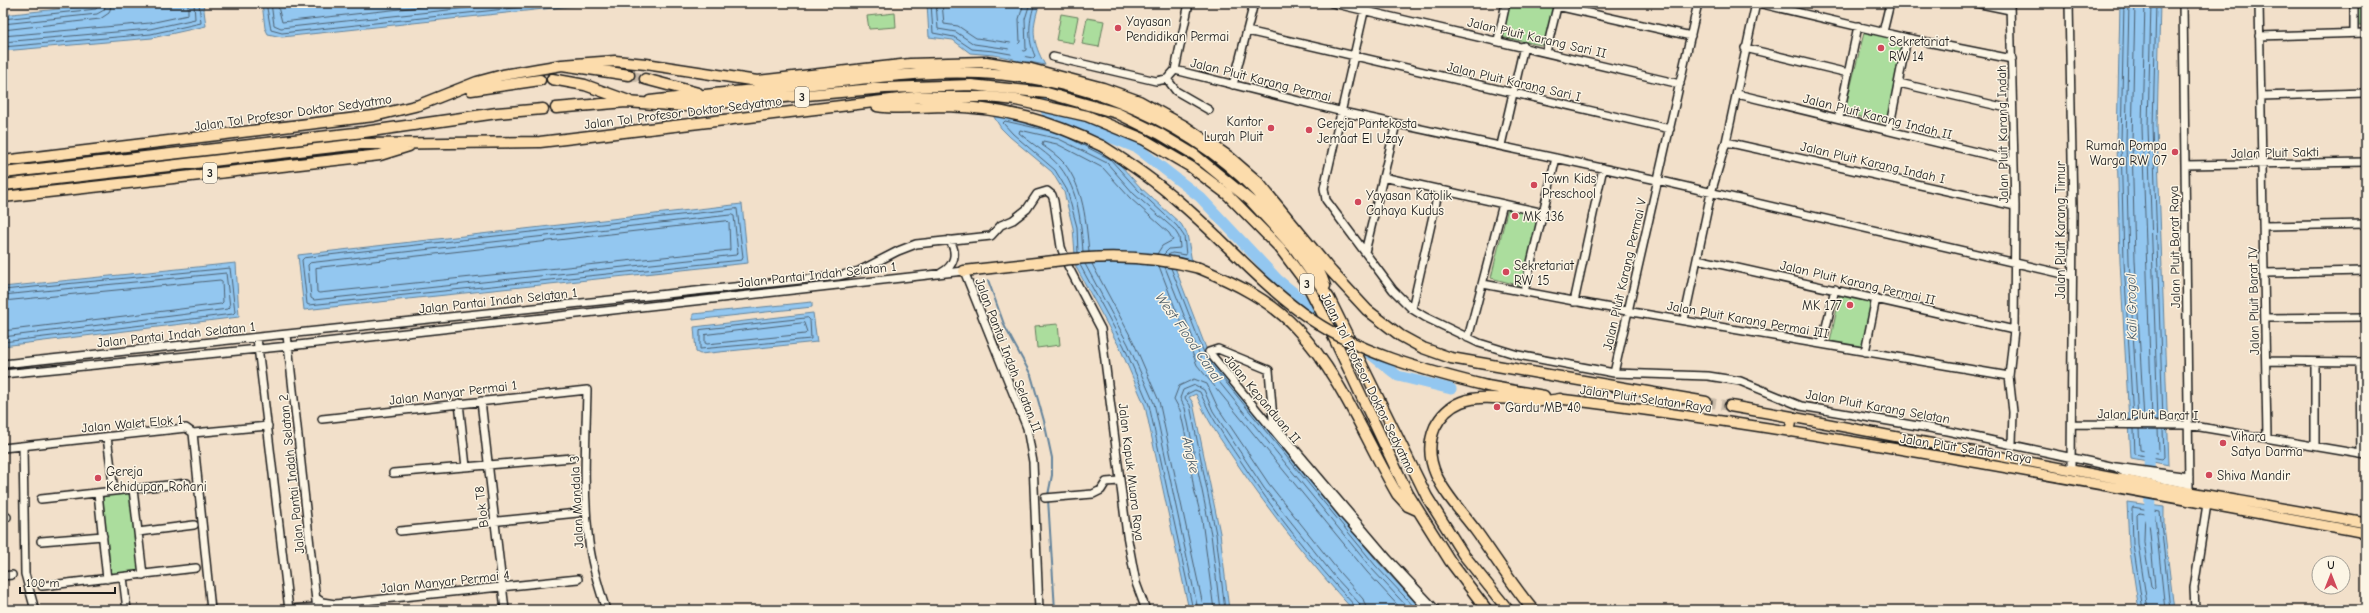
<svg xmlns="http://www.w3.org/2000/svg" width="2369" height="613" font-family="'Comic Neue',sans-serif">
  <rect width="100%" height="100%" fill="#f2e0ca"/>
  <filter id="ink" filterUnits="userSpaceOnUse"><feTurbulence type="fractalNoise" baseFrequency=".025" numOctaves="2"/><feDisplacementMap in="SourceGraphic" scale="8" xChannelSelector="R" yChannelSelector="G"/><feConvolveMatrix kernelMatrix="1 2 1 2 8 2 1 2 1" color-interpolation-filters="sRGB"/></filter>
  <g filter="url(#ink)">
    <path fill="#abdd9d" stroke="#647c5c" d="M1509 3H1555L1546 46 1501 37Z
      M2358 3H2366V26H2359Z
      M895 13 896 27 869 29 867 16Z
      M1061 14 1078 17 1073 43 1056 40Z
      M1087 18 1104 21 1099 47 1082 44Z
      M1865 29 1907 39 1886 123 1844 113Z
      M1508 207 1542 215 1525 287 1491 278Z
      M1841 290 1878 298 1866 349 1830 342Z
      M1058 324 1060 345 1037 348 1035 326Z
      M130 493 140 572 109 575 101 496Z"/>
    <path fill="#93c7f0" stroke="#63839b" d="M114 3H203L206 26 152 38 3 51V15Z
      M262 3H600L282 37 268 34 265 28Z
      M927 3H1040C1031 28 1032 42 1045 65L994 55 970 53 953 40 929 37Z
      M2120 3H2160L2157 127 2169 465 2131 458 2120 261 2117 143Z
      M992 114 1062 130 1112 156 1141 188 1181 224 1187 234 1192 262 1171 257 1209 356 1378 562 1422 610H1353C1311 564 1271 514 1236 462 1221 440 1206 419 1196 394L1189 397 1193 403 1220 533 1229 610H1189L1145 406 1120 348 1076 267 1073 228 1064 192 1052 172 1010 137 1001 128Z
      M742 204 748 263 304 310 298 255Z
      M236 263 239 317 3 346V287Z
      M812 302V307L693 320V314Z
      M813 313 817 342 700 354 696 352 694 327Z
      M2127 502 2164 507V526L2174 610H2139L2129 545Z"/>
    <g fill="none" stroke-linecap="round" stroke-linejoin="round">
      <path stroke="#4c6071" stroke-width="1" d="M266 3 271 30 282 33 561 3
        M271 3 274 25 281 28 513 3
        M277 3 282 22 455 3
        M931 3 933 33 954 37 972 49 994 51 1033 58 1035 56C1027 39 1029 20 1035 3
        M936 3 938 29 956 32 974 44 1024 51 1026 50 1025 19 1030 3
        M942 3 944 24 958 26 976 38 1018 44 1020 42 1019 19 1024 3
        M2124 3 2121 143 2124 261 2133 420
        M2129 3 2126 143 2129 261 2138 420
        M2135 3 2132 143 2135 260 2144 420
        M2145 3 2142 127 2152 420
        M2151 3 2148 127 2158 420
        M2156 3 2153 127 2163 420
        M3 19 96 9 101 3
        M3 24 97 14 104 10 106 3
        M3 30 100 19 109 13 112 3
        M3 36 150 23 188 15V3
        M3 42 150 29 195 19 194 3
        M3 47 151 34 201 23 199 3
        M1054 132 1005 121 1003 123 1013 134 1055 170 1067 190 1077 227 1078 253
        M1069 138 1110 159 1138 190 1177 226 1184 236 1186 255 1172 253 1168 255
        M737 209 743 257 742 260 309 305 307 304 302 260 304 258Z
        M732 215 734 216 738 253 736 255 314 300 311 298 308 265 310 263Z
        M727 221 729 223 730 250 319 293 317 292 316 268Z
        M1083 252C1081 223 1079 191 1060 167 1049 154 1032 144 1019 133L1020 130 1059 139 1107 163 1134 194 1174 229 1179 237 1180 248 1169 249 1163 255
        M1089 252C1086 222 1084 188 1064 163 1058 156 1049 150 1042 145L1043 141 1057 144 1103 168 1130 198 1169 233 1173 240 1162 246 1157 254
        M1085 264 1128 344 1154 403 1198 610
        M1092 264 1133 341 1159 401 1204 610
        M1080 265 1124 346 1149 405 1193 610
        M1159 266 1197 365 1367 572 1402 610
        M1165 267 1202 361 1371 568 1410 610
        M1171 268 1206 358 1375 565 1417 610
        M3 290 230 268 235 312 233 314 3 342
        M3 295 226 273 230 307 228 309 3 337
        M3 301 220 280 222 281 223 302 221 304 3 331
        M808 318 810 320 811 339 700 349V330Z
        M804 323 807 332 805 334 707 344 705 343V335Z
        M2134 429 2135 454 2162 459 2164 457 2163 429
        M2139 429 2140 450 2157 453 2159 451 2158 429
        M2145 520 2149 522 2155 587 2153 589 2151 587 2144 543Z
        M1214 610 1202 520 1194 489 1186 437 1180 410 1174 399 1179 386 1194 379 1207 384 1218 408 1269 484 1340 573 1363 599 1367 610
        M1220 610 1211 534 1185 408 1180 398 1183 390 1195 385 1204 390 1213 411 1264 488 1335 577 1359 603 1361 610
        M1225 610 1216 534 1190 405 1185 398 1187 394 1195 390 1200 392C1211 417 1225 438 1240 460 1274 512 1313 561 1355 606L1356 610
        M2143 610 2133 544 2132 509 2133 507 2160 512 2170 610
        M2148 610 2138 544 2137 515 2139 513 2155 516 2165 610"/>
      <path stroke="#63839b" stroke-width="2" d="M988 280 1005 327 1031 375 1044 421 1052 458V475L1048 495
        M1048 499 1055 610"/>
      <path stroke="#93c7f0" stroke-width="11" d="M1014 47 1057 132
        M1047 112 1137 148 1200 197 1278 280 1350 338
        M1364 349 1398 376 1451 389
        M2149 447 2150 520"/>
      <path stroke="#c7b9a7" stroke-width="10" stroke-dasharray="10 5" stroke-linecap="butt" d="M629 75 645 79
        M1706 402 1730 406"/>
      <g stroke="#1c1c1c" stroke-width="10">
        <path id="minor" d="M1332 3 1680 84
          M1366 3 1326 179 1324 188 1326 200 1393 290 1412 309 1425 317 1479 343 1518 355 1614 373 1708 376 1740 381 1801 406 1947 431 2115 467 2124 472 2189 484
          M1758 3 1907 38 2012 59
          M1976 3 2010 10
          M2010 3 2015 206 2014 330 2009 376 2013 412 2012 443
          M2069 3 2073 210 2071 469
          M2183 3 2189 487
          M2259 3 2267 437
          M2354 3V33
          M1557 6 1691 36
          M1247 31 1670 129
          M1883 32 1890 3
          M2259 36 2366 33
          M1498 40 1506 3
          M1745 48 1848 73
          M1546 52 1558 3
          M1053 57 1156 81 1167 79 1175 70 1189 3
          M1175 70 1347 113 1657 180 2072 276
          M1167 79 1176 91 1209 110
          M1899 83 2011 109
          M1233 85 1254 3
          M1737 94 2013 161
          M2261 96 2366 93
          M1839 118 1858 26
          M1889 130 1907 38
          M1726 142 2015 206
          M1501 145 1524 46
          M2185 165 2366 162
          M1383 177 1544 213
          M2264 226 2366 224
          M1365 252 1396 124
          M1697 259 2014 330
          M941 273C955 266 958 252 949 240
          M2265 273 2366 271
          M1483 284 1632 312 2009 376
          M1524 292 1556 158
          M1574 302 1603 168
          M1412 309 1439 189
          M2266 318 2366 317
          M1684 320 1711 193 1726 142 1756 3
          M287 335 317 610
          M257 338 289 610
          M1468 338 1503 204
          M1822 344 1835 289
          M1865 352 1876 298
          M2266 361 2366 362
          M2360 362 2361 454
          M3 364 838 276 859 271 898 251 916 244 991 236 1001 225 1013 220 1027 209 1037 194 1047 191 1052 195 1054 201 1061 247 1068 266 1101 329 1127 535 1136 583 1146 610
          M1614 373 1698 3
          M3 374 289 346 964 271 1027 428 1033 462 1039 610
          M481 401 505 610
          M459 403 466 467
          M322 419 587 390C586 438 583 486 588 533 590 559 598 585 606 610
          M2072 424 2188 425 2366 455
          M193 433 268 426
          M107 437 114 491
          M2315 445V362
          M23 446 25 574 35 610
          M3 448 186 428 193 433 211 610
          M2116 467 2189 477
          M393 473 572 458
          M133 489 143 575
          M98 493 107 579
          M1045 498 1093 494 1101 490 1106 482 1119 481
          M41 499 187 483
          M3 517H7
          M400 531 578 513
          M138 532 194 525
          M41 541 103 536
          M3 576 12 575
          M123 577 127 610
          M42 586 196 568
          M316 598 322 602 335 604 578 579
          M357 602 358 610
          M278 610 317 607
          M1428 610 1346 518 1209 352 1218 349 1269 370 1273 419 1277 428 1388 559 1436 610
          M2195 610 2194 588 2207 504"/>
      </g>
      <g stroke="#1c1c1c" stroke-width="12">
        <path id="major" d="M1560 399C1831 432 2098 485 2366 533
          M1790 432 1792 417 2167 488 2366 523"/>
      </g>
      <g stroke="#1c1c1c" stroke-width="13">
        <path id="highway" d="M562 65 615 61 646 64 757 81 910 64 986 62 1031 69 1103 88 1139 101 1186 127 1228 156 1258 182 1331 271 1367 310 1401 336 1423 348 1451 358 1706 402
          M552 79 585 85 629 101
          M645 79 698 93
          M471 90 540 80
          M650 101C704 94 759 90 813 84 868 79 924 70 980 73 1086 78 1199 123 1269 206 1288 229 1316 256 1325 286
          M877 106C899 110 924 106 947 106 1006 108 1050 121 1102 146
          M556 108 626 102 684 106 885 88 971 85 1047 93 1117 113 1160 134 1195 155 1251 201 1294 248 1329 298 1427 497 1463 554 1508 610
          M3 161 374 116 419 105 477 82 503 75 538 69 562 65 629 75
          M3 173 364 132 497 113 543 109
          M3 185 360 144 540 142 916 97H988L1016 100 1087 116 1143 139 1191 167 1227 194 1280 248 1307 284 1323 315 1408 494 1450 561 1487 610
          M3 197 380 155 409 146
          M1199 268C1235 283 1270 300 1296 328 1341 375 1365 439 1397 494L1408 506 1417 510
          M964 271 1054 261
          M1487 386 1544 396
          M1730 406 1792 417
          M1533 610C1512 585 1495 557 1476 531 1454 501 1417 469 1435 427 1440 417 1449 407 1461 402 1489 391 1529 406 1560 399"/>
      </g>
      <use href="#minor" stroke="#fcf5e5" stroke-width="7"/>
      <use href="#major" stroke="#fcdcac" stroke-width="9"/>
      <use href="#highway" stroke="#fcdcac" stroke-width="10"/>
      <g stroke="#1c1c1c" stroke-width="13" stroke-linecap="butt">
        <path id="highway-bridge" d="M1102 146C1129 163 1154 180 1178 201 1221 237 1257 280 1302 313 1356 353 1423 370 1487 386
          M1054 261C1103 255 1151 255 1199 268"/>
      </g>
      <use href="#highway-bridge" stroke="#fcdcac" stroke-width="10"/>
    </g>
  </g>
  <g fill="#d1495b" stroke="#fcf5e5" stroke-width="1.5">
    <circle cx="1118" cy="28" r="4"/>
    <circle cx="1881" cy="48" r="4"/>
    <circle cx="1271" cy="128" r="4"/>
    <circle cx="1309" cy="130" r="4"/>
    <circle cx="2175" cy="152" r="4"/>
    <circle cx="1534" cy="185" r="4"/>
    <circle cx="1358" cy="202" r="4"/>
    <circle cx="1515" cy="216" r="4"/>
    <circle cx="1506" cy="272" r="4"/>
    <circle cx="1850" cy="305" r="4"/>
    <circle cx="1497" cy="407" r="4"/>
    <circle cx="2223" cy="443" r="4"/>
    <circle cx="2209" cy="475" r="4"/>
    <circle cx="98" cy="478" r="4"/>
  </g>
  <g text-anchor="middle" stroke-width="3" stroke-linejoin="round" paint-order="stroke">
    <g fill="#fcf5e5" stroke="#5f5d58" stroke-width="1">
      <rect x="795" y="87" width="14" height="20" rx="3"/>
      <rect x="203" y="163" width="14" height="20" rx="3"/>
      <rect x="1300" y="274" width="14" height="20" rx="3"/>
    </g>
    <g font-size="12" font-weight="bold" fill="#1c1c1c">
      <text x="802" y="101">3</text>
      <text x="210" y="177">3</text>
      <text x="1307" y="288">3</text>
    </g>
    <g font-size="13" fill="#1c1c1c" stroke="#fcf5e5" text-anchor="start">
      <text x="1126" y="26">Yayasan<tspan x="1126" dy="15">Pendidikan Permai</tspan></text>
      <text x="1889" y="46">Sekretariat<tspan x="1889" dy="15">RW 14</tspan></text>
      <text x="1263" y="126" text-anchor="end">Kantor<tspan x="1263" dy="15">Lurah Pluit</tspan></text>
      <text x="1317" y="128">Gereja Pantekosta<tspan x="1317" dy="15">Jemaat El Uzay</tspan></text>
      <text x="2167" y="150" text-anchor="end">Rumah Pompa<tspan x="2167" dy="15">Warga RW 07</tspan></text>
      <text x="1542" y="183">Town Kids<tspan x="1542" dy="15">Preschool</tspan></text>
      <text x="1366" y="200">Yayasan Katolik<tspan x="1366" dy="15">Cahaya Kudus</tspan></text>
      <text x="1523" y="221">MK 136</text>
      <text x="1514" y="270">Sekretariat<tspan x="1514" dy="15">RW 15</tspan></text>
      <text x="1842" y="310" text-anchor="end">MK 177</text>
      <text x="1505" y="412">Gardu MB 40</text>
      <text x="2231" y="441">Vihara<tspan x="2231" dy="15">Satya Darma</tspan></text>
      <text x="106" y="476">Gereja<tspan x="106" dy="15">Kehidupan Rohani</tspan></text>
      <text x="2217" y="480">Shiva Mandir</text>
    </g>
    <g font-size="13" fill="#1c1c1c" stroke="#fcf5e5">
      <text transform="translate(1537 37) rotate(13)" y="5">Jalan Pluit Karang Sari II</text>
      <text transform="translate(1261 79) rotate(14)" y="5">Jalan Pluit Karang Permai</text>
      <text transform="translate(1514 81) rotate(13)" y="5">Jalan Pluit Karang Sari I</text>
      <text transform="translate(293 112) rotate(-8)" y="5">Jalan Tol Profesor Doktor Sedyatmo</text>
      <text transform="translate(683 112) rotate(-7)" y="5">Jalan Tol Profesor Doktor Sedyatmo</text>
      <text transform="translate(1878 116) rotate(14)" y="5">Jalan Pluit Karang Indah II</text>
      <text transform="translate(2002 134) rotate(-91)" y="5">Jalan Pluit Karang Indah</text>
      <text transform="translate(2275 152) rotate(-1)" y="5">Jalan Pluit Sakti</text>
      <text transform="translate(1873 162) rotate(13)" y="5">Jalan Pluit Karang Indah I</text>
      <text transform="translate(2060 230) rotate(-90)" y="5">Jalan Pluit Karang Timur</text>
      <text transform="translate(2174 247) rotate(-91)" y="5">Jalan Pluit Barat Raya</text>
      <text transform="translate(817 274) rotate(-6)" y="5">Jalan Pantai Indah Selatan 1</text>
      <text transform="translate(1624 274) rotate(-77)" y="5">Jalan Pluit Karang Permai V</text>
      <text transform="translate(1858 282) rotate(13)" y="5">Jalan Pluit Karang Permai II</text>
      <text transform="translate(498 300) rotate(-6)" y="5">Jalan Pantai Indah Selatan 1</text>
      <text transform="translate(2253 301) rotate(-91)" y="5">Jalan Pluit Barat IV</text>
      <text transform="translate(1748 319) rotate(10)" y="5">Jalan Pluit Karang Permai III</text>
      <text transform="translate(176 334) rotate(-6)" y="5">Jalan Pantai Indah Selatan 1</text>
      <text transform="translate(1009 355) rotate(69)" y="5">Jalan Pantai Indah Selatan II</text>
      <text transform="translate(1369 383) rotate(64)" y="5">Jalan Tol Profesor Doktor Sedyatmo</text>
      <text transform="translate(453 392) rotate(-7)" y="5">Jalan Manyar Permai 1</text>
      <text transform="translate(1646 398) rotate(8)" y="5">Jalan Pluit Selatan Raya</text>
      <text transform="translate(1263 399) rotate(50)" y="5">Jalan Kepanduan II</text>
      <text transform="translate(1878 406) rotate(10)" y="5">Jalan Pluit Karang Selatan</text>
      <text transform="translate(2148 414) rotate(1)" y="5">Jalan Pluit Barat I</text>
      <text transform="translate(132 423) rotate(-5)" y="5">Jalan Walet Elok 1</text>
      <text transform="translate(1966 448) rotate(9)" y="5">Jalan Pluit Selatan Raya</text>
      <text transform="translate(1132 472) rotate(83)" y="5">Jalan Kapuk Muara Raya</text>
      <text transform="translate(291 474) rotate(-96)" y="5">Jalan Pantai Indah Selatan 2</text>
      <text transform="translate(576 502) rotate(-93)" y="5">Jalan Mandala 3</text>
      <text transform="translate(481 507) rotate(-97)" y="5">Blok T8</text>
      <text transform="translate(445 581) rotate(-6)" y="5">Jalan Manyar Permai 4</text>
    </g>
    <g font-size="14" font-style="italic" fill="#465866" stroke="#fcf5e5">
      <text transform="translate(2131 307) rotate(-91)" y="5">Kali Grogol</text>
      <text transform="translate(1189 337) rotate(55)" y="5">West Flood Canal</text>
      <text transform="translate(1191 455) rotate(77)" y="5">Angke</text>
    </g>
  </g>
  <rect width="2369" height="613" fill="none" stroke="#fcf5e5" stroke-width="16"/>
  <rect x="8" y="8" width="2353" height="597" fill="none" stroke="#1c1c1c" stroke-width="1.5" filter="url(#ink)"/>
  <g transform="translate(2331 575)"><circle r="19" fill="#fcf5e5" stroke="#a29e95"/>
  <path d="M0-3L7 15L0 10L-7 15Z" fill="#d1495b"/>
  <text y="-6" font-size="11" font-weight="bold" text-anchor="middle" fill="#1c1c1c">U</text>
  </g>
  <path d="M20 587v6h95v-6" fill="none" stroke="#1c1c1c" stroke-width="2"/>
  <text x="26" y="587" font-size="12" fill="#1c1c1c" stroke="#fcf5e5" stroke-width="3" paint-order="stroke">100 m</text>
</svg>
